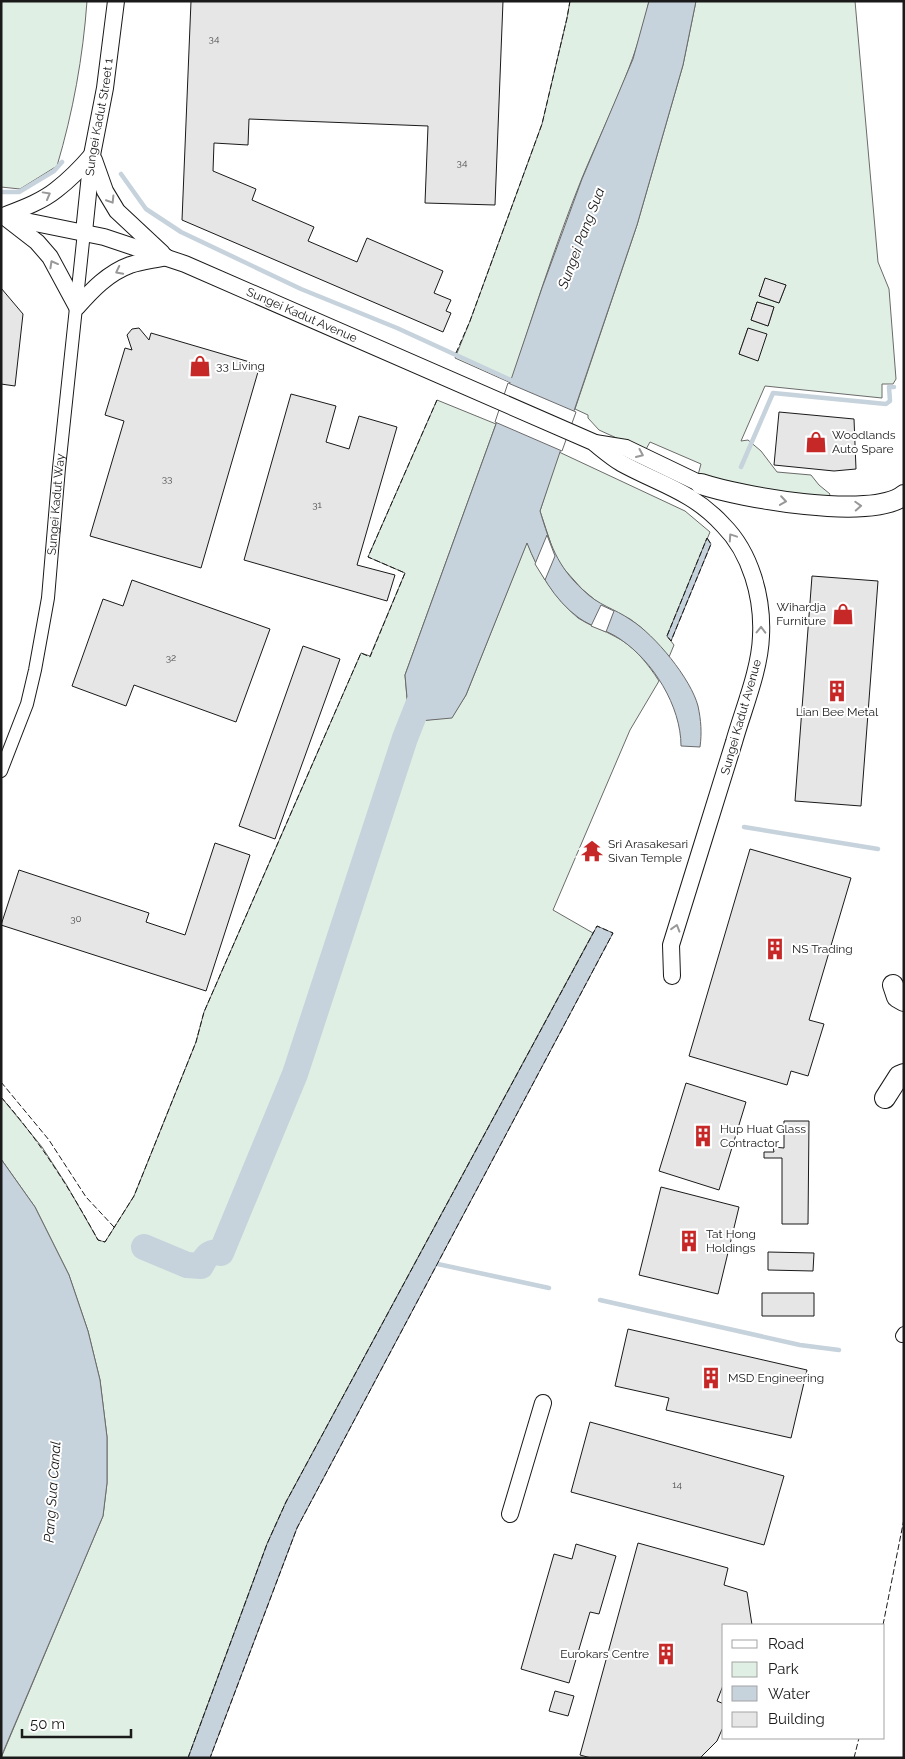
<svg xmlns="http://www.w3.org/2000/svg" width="905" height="1759" font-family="Raleway,sans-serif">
  <rect width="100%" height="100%" fill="#fff"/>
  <path fill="#e0efe3" stroke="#6a6a6a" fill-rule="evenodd" d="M1 1H87C83 57 73 112 57 166L20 189 1 187Z
    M570 1H649C636 64 606 120 582 178 555 245 533 314 511 383L455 358 470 321 542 124 567 18Z
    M696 1H855L878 262 889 289 896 379 893 384H882V398L765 386 741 441 748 440 761 451 777 472 811 475 819 485 830 494 827 500 780 495 698 475 701 464 650 442 645 451 599 430 588 418V415L575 409 637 225 683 65ZM765 279 786 285 779 303 759 296ZM757 302 774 307 768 326 751 320ZM748 328 758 360 739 354Z
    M437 400 496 424 405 675 408 709 401 736 409 739 418 721 452 717 466 695 527 542C538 571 554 598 578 618 590 626 604 630 616 637 634 646 648 664 659 681L630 730 553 910 593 933 286 1502 267 1544 188 1758H1L103 1516 107 1483V1437L100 1380 88 1331 69 1275 35 1207 1 1159V1097L42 1147 66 1184 98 1240 105 1242 134 1196 196 1042 204 1012 361 653 370 656 405 573 368 557Z
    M559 452 685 511 710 532 667 636 674 645 669 657 643 629 630 619 601 605 582 589 564 569 555 556 540 511Z"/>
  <path fill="#c6d2dc" stroke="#6a6a6a" d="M649 1H696L683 65 637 225 540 511C550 544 557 566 583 590 599 606 614 608 631 620 655 635 691 679 698 706 701 720 702 733 700 747L681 746C681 706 653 661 620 639 607 630 592 627 579 618 554 600 538 571 527 543L466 695 452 718 419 721 409 740 401 736 408 709 405 675 496 424 542 288 582 179 633 59Z
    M707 538 711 544 671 641 667 636Z
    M597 926 613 933 297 1528 210 1758H188L267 1544 286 1502Z
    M1 1159 35 1207 69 1275 88 1331 100 1380 107 1437V1483L103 1516 1 1757Z"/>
  <path fill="#fff" stroke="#6a6a6a" d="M508 383 576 412 562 451 495 422Z
    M547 535 555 556 545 580 535 564Z
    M601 605 614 611 606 632 591 626Z"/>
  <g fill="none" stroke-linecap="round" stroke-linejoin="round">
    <path stroke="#c6d2dc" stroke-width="4.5" d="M121 174 146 209 181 232 301 289 397 328 515 382
      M1 192H19L54 171 62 162
      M741 467 773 393 886 404 890 401 889 387H894
      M744 827 878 849
      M433 1263 549 1288
      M600 1300 800 1345 839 1350"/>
    <path stroke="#c6d2dc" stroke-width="26" d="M144 1247 187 1265 201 1266C206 1256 209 1251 221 1253L295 1074 405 738 418 705"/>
  </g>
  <path fill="#e6e6e6" stroke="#1a1a1a" d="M191 1H503L495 205 425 203 428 126 249 119 248 145 214 143 213 171 256 189 252 200 314 227 308 241 357 262 367 238 443 271 434 293 451 300 446 311 451 313 443 332 182 220Z
    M765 278 786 285 779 303 759 296Z
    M1 288 23 314 15 386 1 384Z
    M757 302 774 307 768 326 751 320Z
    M139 328 149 340 151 333 260 365 201 568 90 536 124 421 105 415 125 348 132 350 127 335 132 329Z
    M748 328 767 334 758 361 739 354Z
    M291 394 336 406 326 442 349 449 359 416 397 427 357 565 395 575 387 601 244 560Z
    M779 412 854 419 856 469 834 471 774 465Z
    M812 576 878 581 861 806 795 801Z
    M132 580 270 629 236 722 134 685 126 706 72 686 103 599 123 606Z
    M303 646 340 659 275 839 239 826Z
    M215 843 250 855 206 991 1 925 19 870 149 913 146 922 185 935Z
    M750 849 851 878 809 1020 824 1024 808 1076 791 1071 787 1085 689 1056Z
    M686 1083 746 1102 719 1190 659 1171Z
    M784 1121H809L808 1224H782V1158H764V1152H774L773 1147 784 1148Z
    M661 1187 739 1207 718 1294 639 1275Z
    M768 1252 814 1253 813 1271 768 1270Z
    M762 1293H814V1316H762Z
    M628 1329 807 1370 791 1438 666 1410 669 1398 615 1386Z
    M590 1422 784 1476 764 1545 571 1492Z
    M638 1543 728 1568 724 1585 747 1592 752 1625H724V1683L717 1701 724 1704V1725L717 1741 700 1758H591L580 1755Z
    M576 1544 616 1556 599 1614 590 1612 569 1683 521 1669 554 1554 572 1559Z
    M555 1691 574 1696 568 1716 549 1711Z"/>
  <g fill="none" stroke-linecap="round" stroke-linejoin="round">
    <g stroke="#1a1a1a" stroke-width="14">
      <g id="minor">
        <path id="s1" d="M1 771 27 704 35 670 48 598 59 468 84 232"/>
        <path d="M902 1336 904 1333"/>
      </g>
    </g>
    <g stroke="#1a1a1a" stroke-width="18">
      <g id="tertiary">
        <path d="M94 160 105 191 117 211 162 253"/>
        <path id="s2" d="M1 216 104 237 185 264 593 442C602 449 611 457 621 463 659 484 692 491 723 525 751 553 763 598 761 636 760 670 743 710 734 742 713 810 692 877 671 945L672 976"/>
        <path d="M3 216C21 209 41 202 56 190 69 180 81 168 92 155"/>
        <path d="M6 218 37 242 50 257 77 307C92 290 108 273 130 265 142 261 154 260 166 257"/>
        <path id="s3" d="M84 232 92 155 105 88 116 1"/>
        <path d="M595 443 626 448 701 484"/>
        <path d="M510 1514 543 1403"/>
      </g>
    </g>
    <g stroke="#1a1a1a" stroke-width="22">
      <path id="primary" d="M701 484C740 497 872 521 904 495
        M893 985 897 997 904 1001
        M885 1098 899 1076 904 1074"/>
    </g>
    <use href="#minor" stroke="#fff" stroke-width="12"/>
    <use href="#tertiary" stroke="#fff" stroke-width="16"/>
    <use href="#primary" stroke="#fff" stroke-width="20"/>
    <path stroke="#1a1a1a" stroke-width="1" stroke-dasharray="6 2.5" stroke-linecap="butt" d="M456 353 470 321 542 124 567 18 570 1
      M707 538 711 544 671 641 667 636Z
      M1 1082 49 1140 86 1197 114 1227
      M1 1097C40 1141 70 1189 98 1240L105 1242 134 1196 196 1042 204 1012 361 653 370 657 405 573 368 557 437 400
      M883 1625 904 1519
      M188 1758 267 1544 286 1502 597 926 613 933 297 1528 210 1758
      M854 1758 859 1738"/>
  </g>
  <defs><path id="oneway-chevron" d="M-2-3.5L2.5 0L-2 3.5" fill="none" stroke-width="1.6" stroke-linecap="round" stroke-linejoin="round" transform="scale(1.25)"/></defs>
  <g stroke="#989898">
    <use href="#oneway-chevron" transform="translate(47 195) rotate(-29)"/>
    <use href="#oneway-chevron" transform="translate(111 200) rotate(58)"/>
    <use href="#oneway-chevron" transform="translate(53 264) rotate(-119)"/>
    <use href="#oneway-chevron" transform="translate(119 271) rotate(153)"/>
    <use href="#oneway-chevron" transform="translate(640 454) rotate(24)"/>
    <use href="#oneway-chevron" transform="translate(783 501) rotate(8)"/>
    <use href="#oneway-chevron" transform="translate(858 506) rotate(-3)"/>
    <use href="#oneway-chevron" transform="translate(732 537) rotate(-124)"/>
    <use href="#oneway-chevron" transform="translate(761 630) rotate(-89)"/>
    <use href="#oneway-chevron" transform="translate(676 928) rotate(-73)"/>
  </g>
  <defs>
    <g id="shop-bare" transform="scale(1.725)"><path d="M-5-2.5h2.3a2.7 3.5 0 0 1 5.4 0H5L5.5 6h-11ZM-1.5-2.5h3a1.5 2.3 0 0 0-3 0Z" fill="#c62828" stroke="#fff" stroke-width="2.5" paint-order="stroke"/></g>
    <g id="building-bare" transform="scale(1.725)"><path d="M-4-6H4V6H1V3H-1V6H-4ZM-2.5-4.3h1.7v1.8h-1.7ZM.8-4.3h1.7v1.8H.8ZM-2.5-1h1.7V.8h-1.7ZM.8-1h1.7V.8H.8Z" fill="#c62828" stroke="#fff" stroke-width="2.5" paint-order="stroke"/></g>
    <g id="temple-bare" transform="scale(1.725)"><path d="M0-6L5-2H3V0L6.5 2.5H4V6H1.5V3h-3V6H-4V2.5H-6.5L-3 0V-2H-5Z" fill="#c62828" stroke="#fff" stroke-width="2.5" paint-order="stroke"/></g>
  </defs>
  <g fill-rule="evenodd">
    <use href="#shop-bare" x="200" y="366"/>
    <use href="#shop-bare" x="816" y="442"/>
    <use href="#shop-bare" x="843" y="614"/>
    <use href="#building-bare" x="837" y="691"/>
    <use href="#temple-bare" x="592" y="851"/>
    <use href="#building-bare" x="775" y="949"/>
    <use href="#building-bare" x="703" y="1136"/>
    <use href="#building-bare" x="689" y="1241"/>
    <use href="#building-bare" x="711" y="1378"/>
    <use href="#building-bare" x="666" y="1654"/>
  </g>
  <g text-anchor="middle" stroke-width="4" stroke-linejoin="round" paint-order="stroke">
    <g font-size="10" fill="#4d4d4d">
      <text x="214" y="42">34</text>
      <text x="462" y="166">34</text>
      <text x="167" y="482">33</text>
      <text x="317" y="508">31</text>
      <text x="171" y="661">32</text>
      <text x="76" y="922">30</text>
      <text x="677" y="1488">14</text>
    </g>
    <g font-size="12" fill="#1a1a1a" stroke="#fff">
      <text dy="4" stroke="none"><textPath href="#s3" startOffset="116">Sungei Kadut Street 1</textPath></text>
      <text dy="4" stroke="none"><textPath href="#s2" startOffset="318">Sungei Kadut Avenue</textPath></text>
      <text dy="4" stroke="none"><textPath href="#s1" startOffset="274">Sungei Kadut Way</textPath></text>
      <text transform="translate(741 717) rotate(-74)" y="4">Sungei Kadut Avenue</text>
    </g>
    <g font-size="12" fill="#1a1a1a" stroke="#fff" text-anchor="start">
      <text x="216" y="370">33 Living</text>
      <text x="832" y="439">Woodlands<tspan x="832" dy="14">Auto Spare</tspan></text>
      <text x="826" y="611" text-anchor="end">Wihardja<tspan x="826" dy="14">Furniture</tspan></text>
      <text x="837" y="716" text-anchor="middle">Lian Bee Metal</text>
      <text x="608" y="848">Sri Arasakesari<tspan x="608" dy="14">Sivan Temple</tspan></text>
      <text x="792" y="953">NS Trading</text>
      <text x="720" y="1133">Hup Huat Glass<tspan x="720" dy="14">Contractor</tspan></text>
      <text x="706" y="1238">Tat Hong<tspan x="706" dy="14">Holdings</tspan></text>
      <text x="728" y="1382">MSD Engineering</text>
      <text x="649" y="1658" text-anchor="end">Eurokars Centre</text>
    </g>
    <g font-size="14" font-style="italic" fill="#1a1a1a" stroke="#fff">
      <text transform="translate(581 238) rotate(-69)" y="5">Sungei Pang Sua</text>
      <text transform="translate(52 1492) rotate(-86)" y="5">Pang Sua Canal</text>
    </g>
  </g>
  <rect width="905" height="1759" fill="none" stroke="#1a1a1a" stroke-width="5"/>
  <rect x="722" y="1624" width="162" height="115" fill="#ffffff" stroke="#a3a3a3"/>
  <rect x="732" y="1640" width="25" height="8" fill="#ffffff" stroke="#a3a3a3"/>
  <text x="768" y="1649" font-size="15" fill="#1a1a1a">Road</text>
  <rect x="732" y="1662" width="25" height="15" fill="#e0efe3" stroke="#a3a3a3"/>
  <text x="768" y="1674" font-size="15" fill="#1a1a1a">Park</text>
  <rect x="732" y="1686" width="25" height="15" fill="#c6d2dc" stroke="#a3a3a3"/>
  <text x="768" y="1699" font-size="15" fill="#1a1a1a">Water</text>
  <rect x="732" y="1712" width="25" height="15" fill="#e6e6e6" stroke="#a3a3a3"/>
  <text x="768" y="1724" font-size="15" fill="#1a1a1a">Building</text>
  <path d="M22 1729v8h109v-8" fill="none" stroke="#1a1a1a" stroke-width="2.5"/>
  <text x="30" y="1729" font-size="15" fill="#1a1a1a" stroke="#ffffff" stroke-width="4" paint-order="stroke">50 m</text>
</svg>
